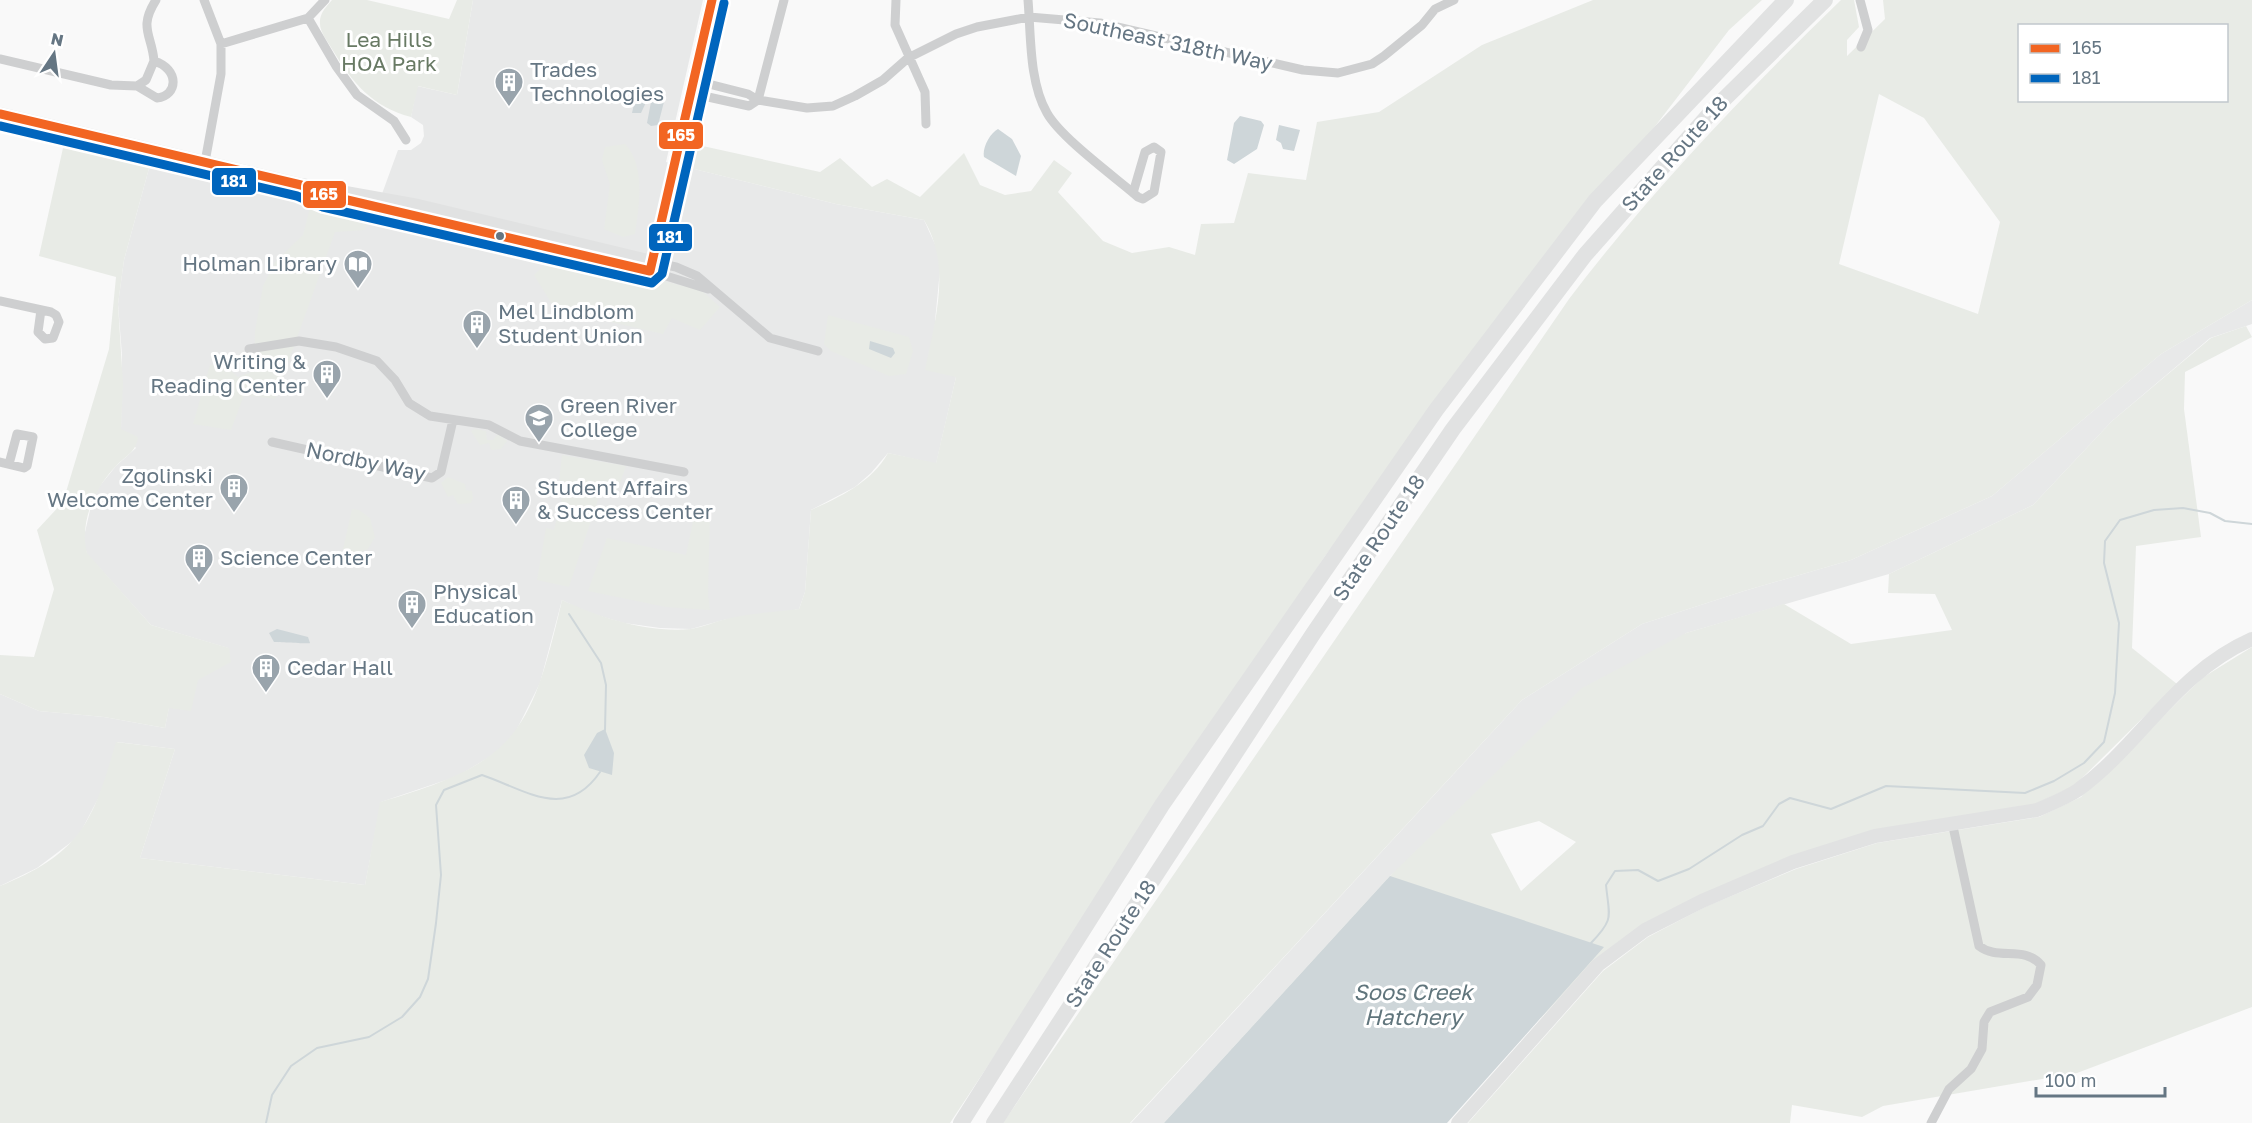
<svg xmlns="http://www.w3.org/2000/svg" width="2252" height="1123" font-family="'Golos Text',sans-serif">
  <rect width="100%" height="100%" fill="#f9f9f9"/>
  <path fill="#e8e9e9" d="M473 0H703L666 162 836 204 924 220 938 251 940 270 935 321 956 377 936 464 888 453 871 473 855 487 811 510 805 592 799 609 736 622 727 619 691 629 660 628 624 623 586 612 562 600 540 683 516 731 499 751 458 776 381 802 365 885 140 858 175 749 117 742 102 791 78 837 37 868 0 886V694L39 711 104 717 165 728 169 707 228 648 151 625 87 554 83 541 94 493 116 466 136 448 121 430 122 355 118 304 124 260 154 150 375 213 398 150H411L421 143 424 136 423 125 411 117 417 86 457 95Z
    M2252 300V324L2210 338 2112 421 2033 505 1889 574 1686 633 1390 876 1164 1123H1131L1522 700 1642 624 1744 591 1851 560 1992 496 2161 354Z"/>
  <path fill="#e8ebe6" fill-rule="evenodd" d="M332 0H367L449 19 457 0H473L457 95 418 86 411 117C372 107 352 82 332 49 328 42 320 32 320 24 319 14 326 7 332 0Z
    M1593 0H1762L1729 30 1325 556 950 1123H0V886C82 853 93 821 116 742L175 749 140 858 365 885 380 802C516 763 531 734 562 600 601 618 647 633 691 629 703 627 714 622 726 619 749 613 775 612 799 609L805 592 811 510C840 497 872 482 888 453L936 463 956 377 925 370C935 320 952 267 924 220L836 204 686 167 689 143 820 172 840 158 872 187 887 179 920 197 964 153 980 185 1005 195 1031 191 1054 160 1072 173 1058 192 1103 241 1132 253 1169 247 1195 255 1201 224 1234 223 1248 173 1306 180 1317 122 1379 112 1482 45Z
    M1841 0H1854L1859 27 1847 40V56L1885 19 1883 0H2252V300L2161 354 1992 496 1851 560 1744 591 1642 624 1522 700 1130 1123H1003L1569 299C1651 191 1743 95 1841 0ZM2020 26H2226V100H2020ZM1879 94 1924 118 2000 222 1978 314 1839 264Z
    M67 130 154 150 124 260 118 304 123 384 121 429 138 437C136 452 127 455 117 465 95 487 79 522 87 553L151 625 229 648 231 662 198 680 191 711 169 708 165 728 104 717 39 711 0 694V655L34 657 54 589 37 530 63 502 109 349 116 277 39 256Z
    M625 144C646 166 639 206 635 234L623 237 604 229 610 184 602 160 605 147Z
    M312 200 371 214 365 230 335 232 275 399 244 395 231 430 193 424 210 365 223 364 238 377 254 371 255 331 263 286 275 262 303 235Z
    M554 256 701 290 720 307 700 330 672 318 663 334 555 309 534 275Z
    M828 315 909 337 913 351 906 374 889 376 831 351 824 344Z
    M2246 326 2252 337 2185 372 2184 409 2201 537 2136 546 2132 648 2177 684 2074 786 2035 804 1874 831 1642 925 1594 961 1541 1018 1480 971 1164 1123 1390 876 1582 688 1686 633 1784 604 1851 644 1952 630 1935 594 1888 593 1889 574 2033 505 2112 421 2211 338ZM1539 821 1576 842 1521 891 1491 834Z
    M475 429 486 431 487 440H493L498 434 507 441 501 449 491 450 489 443 480 445 471 431Z
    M562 455 626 466 616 495 601 491 569 587 537 580 546 528 554 530 566 483 559 481Z
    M448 477 465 484 466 490 472 491 473 498 471 503 458 504 453 495 448 497 441 483Z
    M696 507 710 510 708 595 710 610 666 607 588 591 607 538 686 555Z
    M352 509 359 510 370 518 375 537 368 549 351 556 343 549Z
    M2252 647V1007L2077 1073 1883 1106 1862 1117 1792 1105 1790 1123H1468L1603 971 1648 937 1705 907 1796 869 1877 843 2039 817 2081 797 2202 678Z"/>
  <path fill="#ced6d9" d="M640 91 660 94 665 98 658 125 651 126 647 123 651 102 649 96 641 113H632L636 95Z
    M1240 116 1261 121 1264 125 1257 149 1234 164 1227 160 1234 123Z
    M1279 125 1300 130 1294 151 1283 149 1281 143 1276 140Z
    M998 129 1012 139 1021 156 1016 176 984 157C982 148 990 133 998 129Z
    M870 341 893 348 895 353 891 358 869 349Z
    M277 629 308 637 310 643C308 644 280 642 274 642L269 633Z
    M605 729 614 753 612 775 589 768 584 755 597 733Z
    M1390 876 1604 947 1447 1123H1164Z"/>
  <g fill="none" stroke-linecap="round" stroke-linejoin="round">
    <path stroke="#ced6d9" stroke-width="2" d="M569 614 601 663 606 685 605 730
      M1591 943C1615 918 1609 917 1606 885L1615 871 1638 870 1658 881 1689 869 1742 835 1763 826 1779 804 1790 798 1831 809 1886 786 2025 793 2054 781 2084 763 2104 742 2115 693 2119 623 2104 563 2105 541 2120 520 2154 510 2183 508 2210 513 2225 521 2252 524
      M266 1123 272 1095 291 1066 317 1048 369 1037 402 1017 420 997 428 979 436 923 441 875 436 805 444 790 482 775C526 790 566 822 600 772"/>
    <path stroke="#cecfd0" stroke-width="9" d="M204 0 221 44V74L205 162
      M896 0 895 25 925 92 926 124
      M1028 0C1031 35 1029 82 1047 113 1061 138 1115 177 1138 197L1143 199 1154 192 1161 152 1154 147 1145 152 1133 193
      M1860 0 1868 30 1861 47
      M308 18 336 66 357 95 394 121 406 140
      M221 44 308 18 325 0
      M0 59 111 85 137 86
      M693 80 748 94 758 100 807 108 833 106 855 96 883 80 908 58 956 34 977 27 1029 17 1100 23 1303 70 1338 73 1372 64 1384 56 1422 25 1435 9 1454 0
      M137 86 146 80 154 61C152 35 138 28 156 0
      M137 86 157 98C178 96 180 69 154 61
      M690 93 749 106 758 100
      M758 100 784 0
      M652 262 676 267 697 276 770 338 818 351
      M650 271 708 289
      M0 301 51 312 56 315 59 322 53 338 45 339 38 332 41 310
      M249 349 299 341 336 347 377 361 395 380 409 403 430 416 489 425 520 441 684 472
      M272 442 432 478 441 472 453 420
      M0 462 24 468 27 466 33 437 17 434 9 464
      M1931 1123 1949 1089 1971 1069 1982 1049 1984 1022 1990 1012 2028 997 2037 985 2041 965C2024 945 1998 961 1979 946L1952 822"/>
    <path stroke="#e1e2e2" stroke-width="14" d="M0 114 301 185 418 206 652 262
      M354 202 584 255
      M651 269 712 0
      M1458 1123 1598 965 1645 930 1702 901 1793 862 1875 836 2037 810C2050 804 2066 798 2078 790 2142 743 2175 673 2252 639"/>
    <path stroke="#e1e2e2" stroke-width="16" d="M961 1123 1162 805 1436 410 1595 201 1786 0
      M994 1123 1313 634 1453 429 1585 255 1714 109 1825 0"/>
    <g stroke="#fff" stroke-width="14">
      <path id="bus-1" d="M0 114 301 185 326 195 650 271
        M650 271 712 0"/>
    </g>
    <g stroke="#fff" stroke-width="14">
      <path id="bus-2" d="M0 126 297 196 323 207 652 283 662 274 724 3"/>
    </g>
    <use href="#bus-1" stroke="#f26522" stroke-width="9"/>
    <use href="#bus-2" stroke="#0065bd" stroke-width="9"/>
  </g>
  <defs>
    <g id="building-pin" transform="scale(1.5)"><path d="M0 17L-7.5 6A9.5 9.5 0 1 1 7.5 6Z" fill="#99a4ac" stroke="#fff"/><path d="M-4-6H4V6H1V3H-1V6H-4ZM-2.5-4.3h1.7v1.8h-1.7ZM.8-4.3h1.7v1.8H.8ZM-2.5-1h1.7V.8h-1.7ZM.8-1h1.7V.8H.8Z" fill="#fff"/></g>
    <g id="library-pin" transform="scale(1.5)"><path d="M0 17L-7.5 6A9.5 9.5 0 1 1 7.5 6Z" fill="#99a4ac" stroke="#fff"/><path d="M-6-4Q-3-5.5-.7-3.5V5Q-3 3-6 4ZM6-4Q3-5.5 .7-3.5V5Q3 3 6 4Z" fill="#fff"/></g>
    <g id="university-pin" transform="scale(1.5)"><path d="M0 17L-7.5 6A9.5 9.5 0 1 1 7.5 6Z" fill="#99a4ac" stroke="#fff"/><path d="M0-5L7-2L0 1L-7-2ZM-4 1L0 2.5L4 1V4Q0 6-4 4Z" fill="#fff"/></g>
  </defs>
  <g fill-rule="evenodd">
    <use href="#building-pin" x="509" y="82"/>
    <use href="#library-pin" x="358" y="264"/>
    <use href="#building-pin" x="477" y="324"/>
    <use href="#building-pin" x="327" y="374"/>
    <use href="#university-pin" x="539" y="418"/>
    <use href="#building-pin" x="234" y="488"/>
    <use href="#building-pin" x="516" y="500"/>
    <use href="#building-pin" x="199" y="558"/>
    <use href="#building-pin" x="412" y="604"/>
    <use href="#building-pin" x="266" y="668"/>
  </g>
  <circle fill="#657683" stroke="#fff" stroke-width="2" cx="500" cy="236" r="5"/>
  <g text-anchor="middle" stroke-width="6" stroke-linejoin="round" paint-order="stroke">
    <g font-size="21" fill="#687a64" stroke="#fff">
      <text x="389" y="47">Lea Hills<tspan x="389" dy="24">HOA Park</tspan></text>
    </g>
    <g font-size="21" fill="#657683" stroke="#fff">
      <text transform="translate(1168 42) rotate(12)" y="7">Southeast 318th Way</text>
      <text transform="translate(1675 154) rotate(-48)" y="7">State Route 18</text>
      <text transform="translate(366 462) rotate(12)" y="7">Nordby Way</text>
      <text transform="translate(1379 538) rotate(-56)" y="7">State Route 18</text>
      <text transform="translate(1111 944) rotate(-57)" y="7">State Route 18</text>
    </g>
    <g font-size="21" fill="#657683" stroke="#fff" text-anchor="start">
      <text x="530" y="77">Trades<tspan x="530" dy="24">Technologies</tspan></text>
      <text x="337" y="271" text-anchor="end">Holman Library</text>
      <text x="498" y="319">Mel Lindblom<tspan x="498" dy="24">Student Union</tspan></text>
      <text x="306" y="369" text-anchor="end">Writing &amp;<tspan x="306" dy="24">Reading Center</tspan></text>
      <text x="560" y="413">Green River<tspan x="560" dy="24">College</tspan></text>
      <text x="213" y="483" text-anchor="end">Zgolinski<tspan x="213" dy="24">Welcome Center</tspan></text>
      <text x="537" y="495">Student Affairs<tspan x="537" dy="24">&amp; Success Center</tspan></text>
      <text x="220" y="565">Science Center</text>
      <text x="433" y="599">Physical<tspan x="433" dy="24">Education</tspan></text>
      <text x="287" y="675">Cedar Hall</text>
    </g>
    <g font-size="22" font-style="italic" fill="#60757c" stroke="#fff">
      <text x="1413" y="1000">Soos Creek<tspan x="1413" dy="25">Hatchery</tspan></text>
    </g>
  </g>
  <g stroke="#fff" stroke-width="2">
    <rect x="658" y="121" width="46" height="29" rx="6" fill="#f26522"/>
    <rect x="211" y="167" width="46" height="29" rx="6" fill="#0065bd"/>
    <rect x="302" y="180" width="45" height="29" rx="6" fill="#f26522"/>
    <rect x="648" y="223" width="45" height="29" rx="6" fill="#0065bd"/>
  </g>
  <g font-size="16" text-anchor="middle" font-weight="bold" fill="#fff">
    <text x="681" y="141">165</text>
    <text x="234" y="187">181</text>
    <text x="324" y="200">165</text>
    <text x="670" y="243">181</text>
  </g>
  <rect x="2018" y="24" width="210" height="78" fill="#ffffff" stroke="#c1c8cd" stroke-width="1.5"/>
  <rect x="2030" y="44" width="30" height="9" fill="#f26522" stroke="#c1c8cd" stroke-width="1.5"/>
  <text x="2072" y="54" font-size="18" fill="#657683">165</text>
  <rect x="2030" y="74" width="30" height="9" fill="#0065bd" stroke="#c1c8cd" stroke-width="1.5"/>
  <text x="2072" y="84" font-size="18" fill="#657683">181</text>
  <g transform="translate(54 54) rotate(13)" stroke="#ffffff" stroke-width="4.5" paint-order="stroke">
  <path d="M0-4.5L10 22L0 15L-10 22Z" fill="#657683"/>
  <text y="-9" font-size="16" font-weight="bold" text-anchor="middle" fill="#657683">N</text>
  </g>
  <path d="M2036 1087v9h129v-9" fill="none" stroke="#657683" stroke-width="3"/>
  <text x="2045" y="1087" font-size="18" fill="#657683" stroke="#ffffff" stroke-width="4.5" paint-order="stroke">100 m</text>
</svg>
